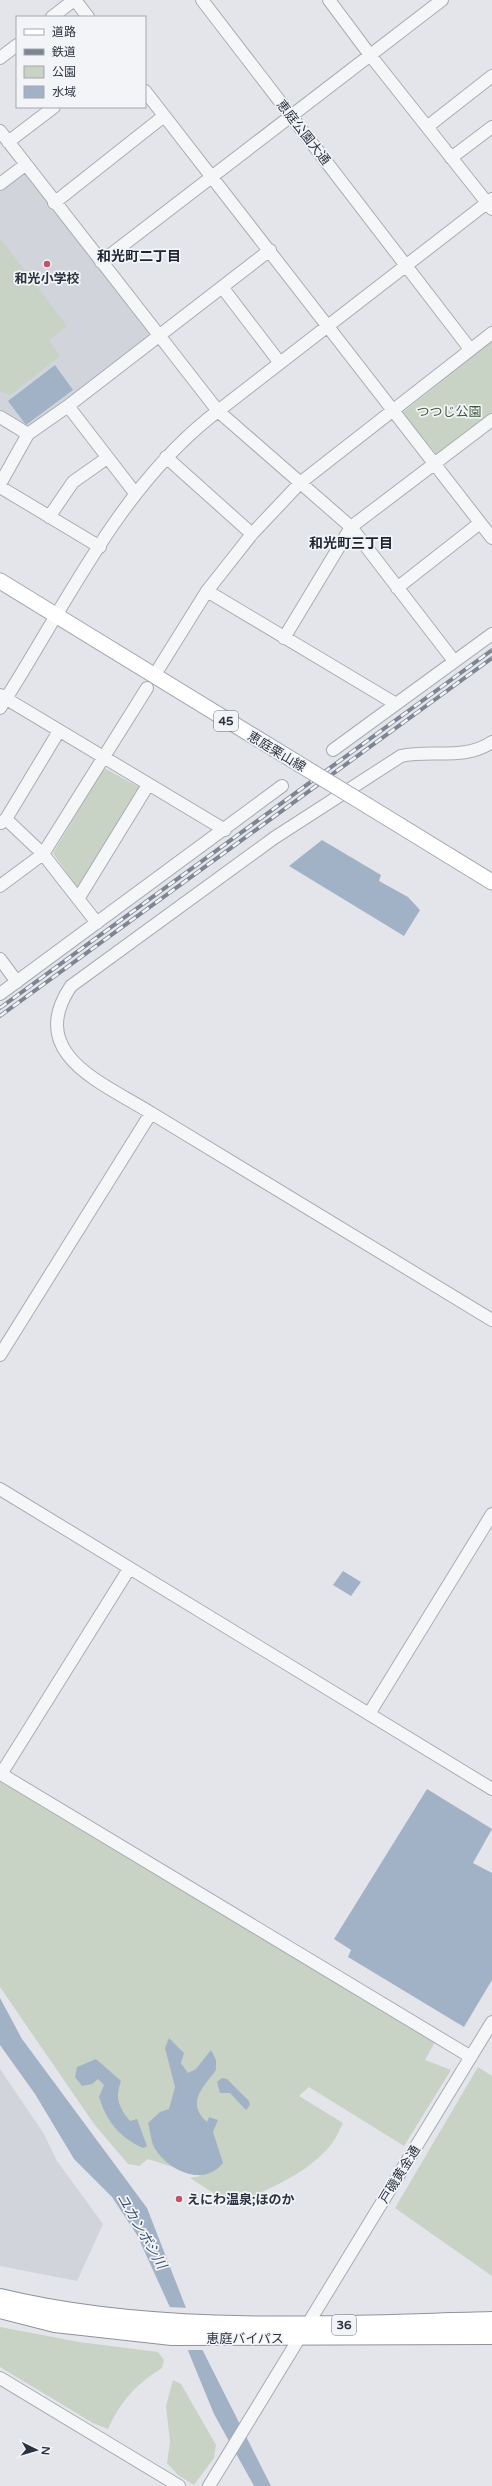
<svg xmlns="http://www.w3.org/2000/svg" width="492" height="2486" font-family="'Varela Round','Noto Sans JP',sans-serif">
  <rect width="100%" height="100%" fill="#e3e5ea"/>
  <path fill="#d1d4db" d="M23 172 153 337 28 429 0 409V190Z
    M0 2069 44 2134 57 2161 103 2224 77 2281 0 2266Z"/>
  <path fill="#c8d3c5" d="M0 238 67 326 49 340 60 356 10 395 0 391Z
    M492 342V412L437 455 402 413Z
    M104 768 139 787 82 886H76L53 853Z
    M0 1776 435 2042 425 2060 451 2070 404 2146 309 2087 299 2096 343 2123C339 2131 335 2141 329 2147 304 2176 266 2190 232 2205L190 2178 201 2176 148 2159 139 2166 128 2164 94 2124 0 1987Z
    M478 2067 492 2076V2276L395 2208Z
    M0 2327 79 2342 158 2352 164 2360 162 2368C135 2385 121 2401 108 2429L93 2423 0 2367Z
    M173 2380 181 2384 216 2445 214 2458 194 2485 178 2475 167 2463 170 2442 166 2406Z"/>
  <path fill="#a2b2c6" d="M55 365 73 390 26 425 8 401Z
    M322 840 381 875 379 881 408 897 420 910 404 936 289 866Z
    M343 1571 361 1582 351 1596 333 1585Z
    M427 1789 492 1829 473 1863 492 1873V1980L464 2027 348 1957 351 1950 334 1939Z
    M0 1998 22 2039 147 2208 202 2349 271 2486H254L214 2414 173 2314 137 2235 112 2197 74 2159 35 2094 0 2045Z
    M169 2038 184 2053 181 2063 188 2073 196 2069 211 2050 216 2060V2070C204 2087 185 2102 207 2122L209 2117 218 2120 213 2132 223 2163C203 2188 167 2170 154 2147 151 2141 150 2130 148 2123L160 2112 169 2109 175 2087 165 2048Z
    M96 2059 121 2081C115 2097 118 2107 130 2121L137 2119 147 2146 143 2148C119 2137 107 2122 99 2097L104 2085 98 2079 92 2084 82 2086 75 2077 77 2067Z
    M222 2078 227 2079 249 2101 250 2105 246 2110 230 2093H220L217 2082Z"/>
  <path fill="#e3e5ea" d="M168 2307 189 2308 205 2350H186Z"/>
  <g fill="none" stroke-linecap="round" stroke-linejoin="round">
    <g stroke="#a8acb4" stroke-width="14">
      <path id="minor" d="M75 0 88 17
        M202 0 470 349
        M329 0 370 55 492 209
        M52 17 74 0
        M0 58 17 45
        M145 91 492 538
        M427 127 492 76
        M0 131 218 411 351 527 454 661
        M8 142 54 107
        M451 158 492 127
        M0 184 25 165
        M54 203 164 116
        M101 262 442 0
        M222 287 280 363
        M68 406 135 493
        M0 417 28 434
        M166 457 252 534
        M0 484 28 434 68 406 270 250
        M0 487 100 547
        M49 517 73 482 107 458
        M397 588 480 523
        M207 591 396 704
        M284 638 351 527 492 420
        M159 668 207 591 252 534 300 483 492 333
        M0 695 225 830
        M0 708C64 609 116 493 209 418L492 199
        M333 750 492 634
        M6 819 43 854 97 923
        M1 823 6 819 59 731
        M0 886 43 854 147 688
        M78 899 148 785
        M0 959 17 982
        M0 994 282 786
        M151 1113C103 1083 25 1054 71 986L274 838 401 756C431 749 464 761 492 742
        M0 1355 151 1113 492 1320
        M0 1489 492 1789
        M129 1569 1 1774 471 2057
        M369 1714 492 1514
        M0 2378 179 2486
        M209 2486 492 2022"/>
    </g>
    <g stroke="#a3aab4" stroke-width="17">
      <path id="major" d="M0 581 299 764
        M368 806 492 882"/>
    </g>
    <g stroke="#8c939f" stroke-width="20">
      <path id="highway" d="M0 2298C156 2336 332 2325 492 2321
        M0 2309 55 2323 172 2336 492 2335"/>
    </g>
    <use href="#minor" stroke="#f5f6f8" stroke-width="12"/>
    <use href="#major" stroke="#fff" stroke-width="15"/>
    <use href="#highway" stroke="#fff" stroke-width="18"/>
    <g stroke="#7e8592" stroke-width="4">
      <path id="rail" d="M0 1008 492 650
        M0 1016 492 658"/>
    </g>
    <use href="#rail" stroke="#f2f4f7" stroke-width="2.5" stroke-dasharray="8" stroke-linecap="butt"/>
    <g stroke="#a3aab4" stroke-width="17" stroke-linecap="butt">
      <path id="major-bridge" d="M299 764 368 806"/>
    </g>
    <use href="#major-bridge" stroke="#fff" stroke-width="15"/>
  </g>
  <g fill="#c15563" stroke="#f2f4f7" stroke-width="1.5">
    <circle cx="47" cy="264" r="4"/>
    <circle cx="179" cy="2199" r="4"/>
  </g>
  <g text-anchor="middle" stroke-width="3.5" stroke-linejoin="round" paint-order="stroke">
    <g fill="#f2f4f7" stroke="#676d77" stroke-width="1">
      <rect x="214" y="711" width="24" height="20" rx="3"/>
      <rect x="332" y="2315" width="24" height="20" rx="3"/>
    </g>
    <g font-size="12" font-weight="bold" fill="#2c3340">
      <text x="226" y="725">45</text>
      <text x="344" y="2329">36</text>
    </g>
    <g font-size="13" fill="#2c3340" stroke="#f2f4f7">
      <text transform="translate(304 132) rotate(52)" y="5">恵庭公園大通</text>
      <text transform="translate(277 751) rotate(31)" y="5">恵庭栗山線</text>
      <text transform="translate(399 2174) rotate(-58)" y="5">戸磯黄金通</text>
      <text x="245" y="2343">恵庭バイパス</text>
    </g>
    <g font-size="13" font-weight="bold" fill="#2c3340" stroke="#f2f4f7">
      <text x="47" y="283">和光小学校</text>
      <text x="187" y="2204" text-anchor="start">えにわ温泉;ほのか</text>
    </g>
    <g font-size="13" fill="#405a3b" stroke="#f2f4f7">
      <text x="449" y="416">つつじ公園</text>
    </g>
    <g font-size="14" font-weight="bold" fill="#1e2431" stroke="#f2f4f7">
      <text x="139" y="261">和光町二丁目</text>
      <text x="351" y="548">和光町三丁目</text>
    </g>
    <g font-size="14" font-style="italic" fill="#3a5170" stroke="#f2f4f7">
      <text transform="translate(142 2231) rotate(60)" y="5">ユカンボシ川</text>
    </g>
  </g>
  <rect x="16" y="16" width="130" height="92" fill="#f2f4f7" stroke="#a3a7ae"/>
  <rect x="24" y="29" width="20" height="6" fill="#ffffff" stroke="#a3a7ae"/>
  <text x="52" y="36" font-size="12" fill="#2c3340">道路</text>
  <rect x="24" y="49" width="20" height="6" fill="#7e8592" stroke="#a3a7ae"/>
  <text x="52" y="56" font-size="12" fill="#2c3340">鉄道</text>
  <rect x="24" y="66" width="20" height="12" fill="#c8d3c5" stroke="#a3a7ae"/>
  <text x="52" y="76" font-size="12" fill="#2c3340">公園</text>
  <rect x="24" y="86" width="20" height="12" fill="#a2b2c6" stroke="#a3a7ae"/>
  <text x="52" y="96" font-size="12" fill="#2c3340">水域</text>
  <g transform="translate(36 2450) rotate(95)" stroke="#f2f4f7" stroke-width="3" paint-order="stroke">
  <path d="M0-3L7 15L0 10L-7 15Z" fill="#2c3340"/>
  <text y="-6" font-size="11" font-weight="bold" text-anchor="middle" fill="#2c3340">N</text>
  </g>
</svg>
